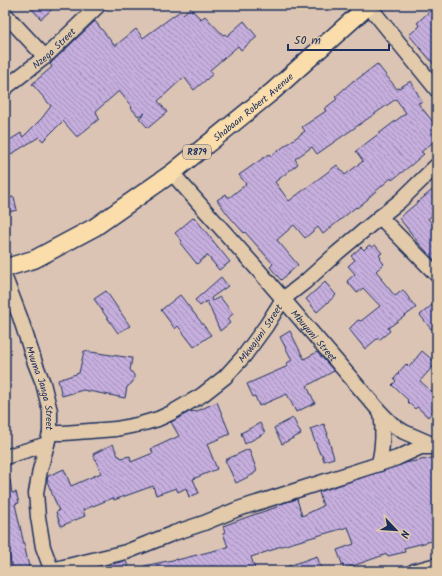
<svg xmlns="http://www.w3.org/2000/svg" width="442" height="576" font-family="Kalam,sans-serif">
  <defs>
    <pattern id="building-back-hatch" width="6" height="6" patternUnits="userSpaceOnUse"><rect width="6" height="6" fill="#c6aedd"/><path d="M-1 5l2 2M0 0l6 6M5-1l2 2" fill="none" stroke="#a08eb6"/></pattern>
  </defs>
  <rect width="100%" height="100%" fill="#dcc4b5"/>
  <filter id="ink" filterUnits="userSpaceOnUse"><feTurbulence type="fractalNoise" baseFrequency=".025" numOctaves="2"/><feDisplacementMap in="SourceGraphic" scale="8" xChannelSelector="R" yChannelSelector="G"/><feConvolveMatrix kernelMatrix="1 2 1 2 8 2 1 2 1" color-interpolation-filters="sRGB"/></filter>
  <g filter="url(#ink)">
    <path fill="url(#building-back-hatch)" stroke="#1b2f5e" fill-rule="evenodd" d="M28 5H57L41 19Z
      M436 5H437V68L409 35 420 26 417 23Z
      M190 8 201 19 205 16 223 35 225 34 227 36 244 21 257 37 241 50 238 46 210 70 213 74 194 90 184 77 158 101 167 112 148 128 139 118 145 113 138 116 131 108 132 107 119 91 96 111 99 119 77 137 63 121 43 141 39 137 5 158V143L21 133 23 137 42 118 51 106 32 84 52 67 50 64 95 21 115 46 136 29 143 38 180 11 183 14Z
      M377 64 397 89 411 81 422 102 418 103 437 127V139L421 152 424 154 410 166 392 180 391 178 368 198V199L357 208 356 207 323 234 318 227 305 238 294 225 277 240 298 265 281 280 270 267 273 264 245 232 244 233 229 216 217 200 226 194 228 197H230L246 184 239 175 269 154 271 156 305 131 302 127 326 111 324 109 337 99 335 97 354 80 355 81ZM396 99 406 113 356 151 363 161 345 175 337 165 289 201 275 182 298 164 295 159 312 147 317 154Z
      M437 186V211L428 219 437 229V263L418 242 399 218Z
      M14 197 17 210 5 213V198Z
      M194 217 230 262 219 270 207 255 197 264 180 243 182 241 175 233Z
      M369 245 372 247 375 245 382 253 379 255 381 258 380 259 384 264 376 271 382 278 381 279 395 296 403 290 416 308 388 328 390 331 379 340 378 338 365 349 349 329 358 320 361 321 380 306 363 288 357 293 347 281 355 274 348 266 355 260 351 256 361 247 364 250Z
      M221 277 228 286 211 298 212 301 220 297 233 314 227 319 230 323 220 331 207 301 200 306 195 300Z
      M325 282 336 295 317 312 306 299Z
      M106 291 130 326 118 333 94 299Z
      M180 295 211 335 194 347 178 326 175 329 161 310Z
      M437 301V323L431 329 420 315Z
      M290 331 304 359 317 352 334 371 307 386 315 403 296 412 287 394 259 406 255 396 253 397 247 384 288 366 287 363 292 360 280 337Z
      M84 351 132 358 130 370 134 375V379L132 383 127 387 125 398 83 390 62 396 58 380 79 373Z
      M422 351 436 363 420 381 437 396V406L428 417 417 407 415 409 407 401 408 400 392 385 396 381 394 379 399 373H398L406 364 409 367Z
      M217 402 230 434 207 444 217 469 193 479 199 493 189 497 186 488 178 492 176 488 156 495 153 486 114 500 113 498 83 510 85 516 61 526 56 512 59 511 47 481 48 476 64 469 71 486 101 473 93 454 113 444 118 456H120L121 458 130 456 131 462 153 453 151 449 179 436 171 422 191 411V412L194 411 195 412Z
      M293 418 301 434 282 444 274 428Z
      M260 423 265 433 245 444 241 433Z
      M324 424 328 434H327L334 458 324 461 322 454H320L310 429Z
      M249 449 257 471 254 473V474L236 483 225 460Z
      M437 457V531L434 532 436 540 404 548 405 552 388 556 387 554 344 569 337 550 354 544 348 527 275 548V549L251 557 255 569 249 571H215L214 566 194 571H145L144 566 177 559V560L228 547 223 533 225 532 223 526 250 516 277 507V505L297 499 302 516 323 506 319 492 405 463Z
      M10 480 12 493 16 492 19 503 15 504 30 571H13L8 550H5V481Z
      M317 556 322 571H280V569Z
      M126 561 130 571H108L106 565Z"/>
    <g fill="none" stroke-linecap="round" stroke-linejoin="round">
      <g stroke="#1b2f5e" stroke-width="17">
        <g id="minor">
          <path d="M369 6 437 90"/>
          <path d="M5 14 45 57"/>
          <path id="s1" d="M5 88 45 57 99 5"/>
          <path id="s2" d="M172 173 259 271 381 413 393 425 404 432 434 445"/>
          <path d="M380 217 437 275"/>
          <path id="s3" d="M5 278 20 317 35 363 43 383 50 411V433L40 470 36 493 38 517 43 547 52 571"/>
          <path id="s4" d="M50 433H64L116 429 141 424 158 419 171 413 202 395 225 377 244 356 266 326 283 299 305 282 337 253 380 217 400 201 437 165"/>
          <path d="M5 457 47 444"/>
          <path d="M379 464C383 446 384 432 381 413"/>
          <path d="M51 570 126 552 174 533 204 523 238 509 379 464 397 458 421 447H437"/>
          <path d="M414 571 437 565"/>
        </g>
      </g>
      <g stroke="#1b2f5e" stroke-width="20">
        <g id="major">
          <path id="s5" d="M5 268 35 259 95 227 172 173 273 91 369 5"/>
        </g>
      </g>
      <use href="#minor" stroke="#e2caab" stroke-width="14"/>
      <use href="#major" stroke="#faddab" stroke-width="17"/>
    </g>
  </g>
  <g text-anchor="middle" stroke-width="3" stroke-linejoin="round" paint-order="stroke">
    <rect fill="#e2caab" stroke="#575e75" stroke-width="1" x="183" y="145" width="28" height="14" rx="3"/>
    <g font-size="9" font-weight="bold" fill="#1b2f5e">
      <text x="197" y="155">R879</text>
    </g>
    <g font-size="10" fill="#1b2f5e" stroke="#e2caab">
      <text dy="4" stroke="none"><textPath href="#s1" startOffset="63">Nzega Street</textPath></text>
      <text dy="4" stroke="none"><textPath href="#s5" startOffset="298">Shabaan Robert Avenue</textPath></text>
      <text dy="4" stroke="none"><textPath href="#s4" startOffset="245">Mkwajuni Street</textPath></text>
      <text dy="4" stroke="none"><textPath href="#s2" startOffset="216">Mbuyuni Street</textPath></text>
      <text dy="4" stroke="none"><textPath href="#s3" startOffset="116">Mvuma Janga Street</textPath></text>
    </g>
  </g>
  <rect width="442" height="576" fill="none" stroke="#e2caab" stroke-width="20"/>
  <rect x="10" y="10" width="422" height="556" fill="none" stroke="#1b2f5e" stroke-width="1.5" filter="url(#ink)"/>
  <g transform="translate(396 530) rotate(115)" stroke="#e2caab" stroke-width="3" paint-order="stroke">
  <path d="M0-3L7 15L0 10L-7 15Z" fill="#1b2f5e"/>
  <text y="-6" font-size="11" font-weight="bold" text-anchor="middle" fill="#1b2f5e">N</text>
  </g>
  <path d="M288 44v6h101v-6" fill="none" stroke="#1b2f5e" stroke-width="2"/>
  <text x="294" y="44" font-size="12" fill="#1b2f5e" stroke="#e2caab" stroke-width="3" paint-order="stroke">50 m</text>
</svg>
